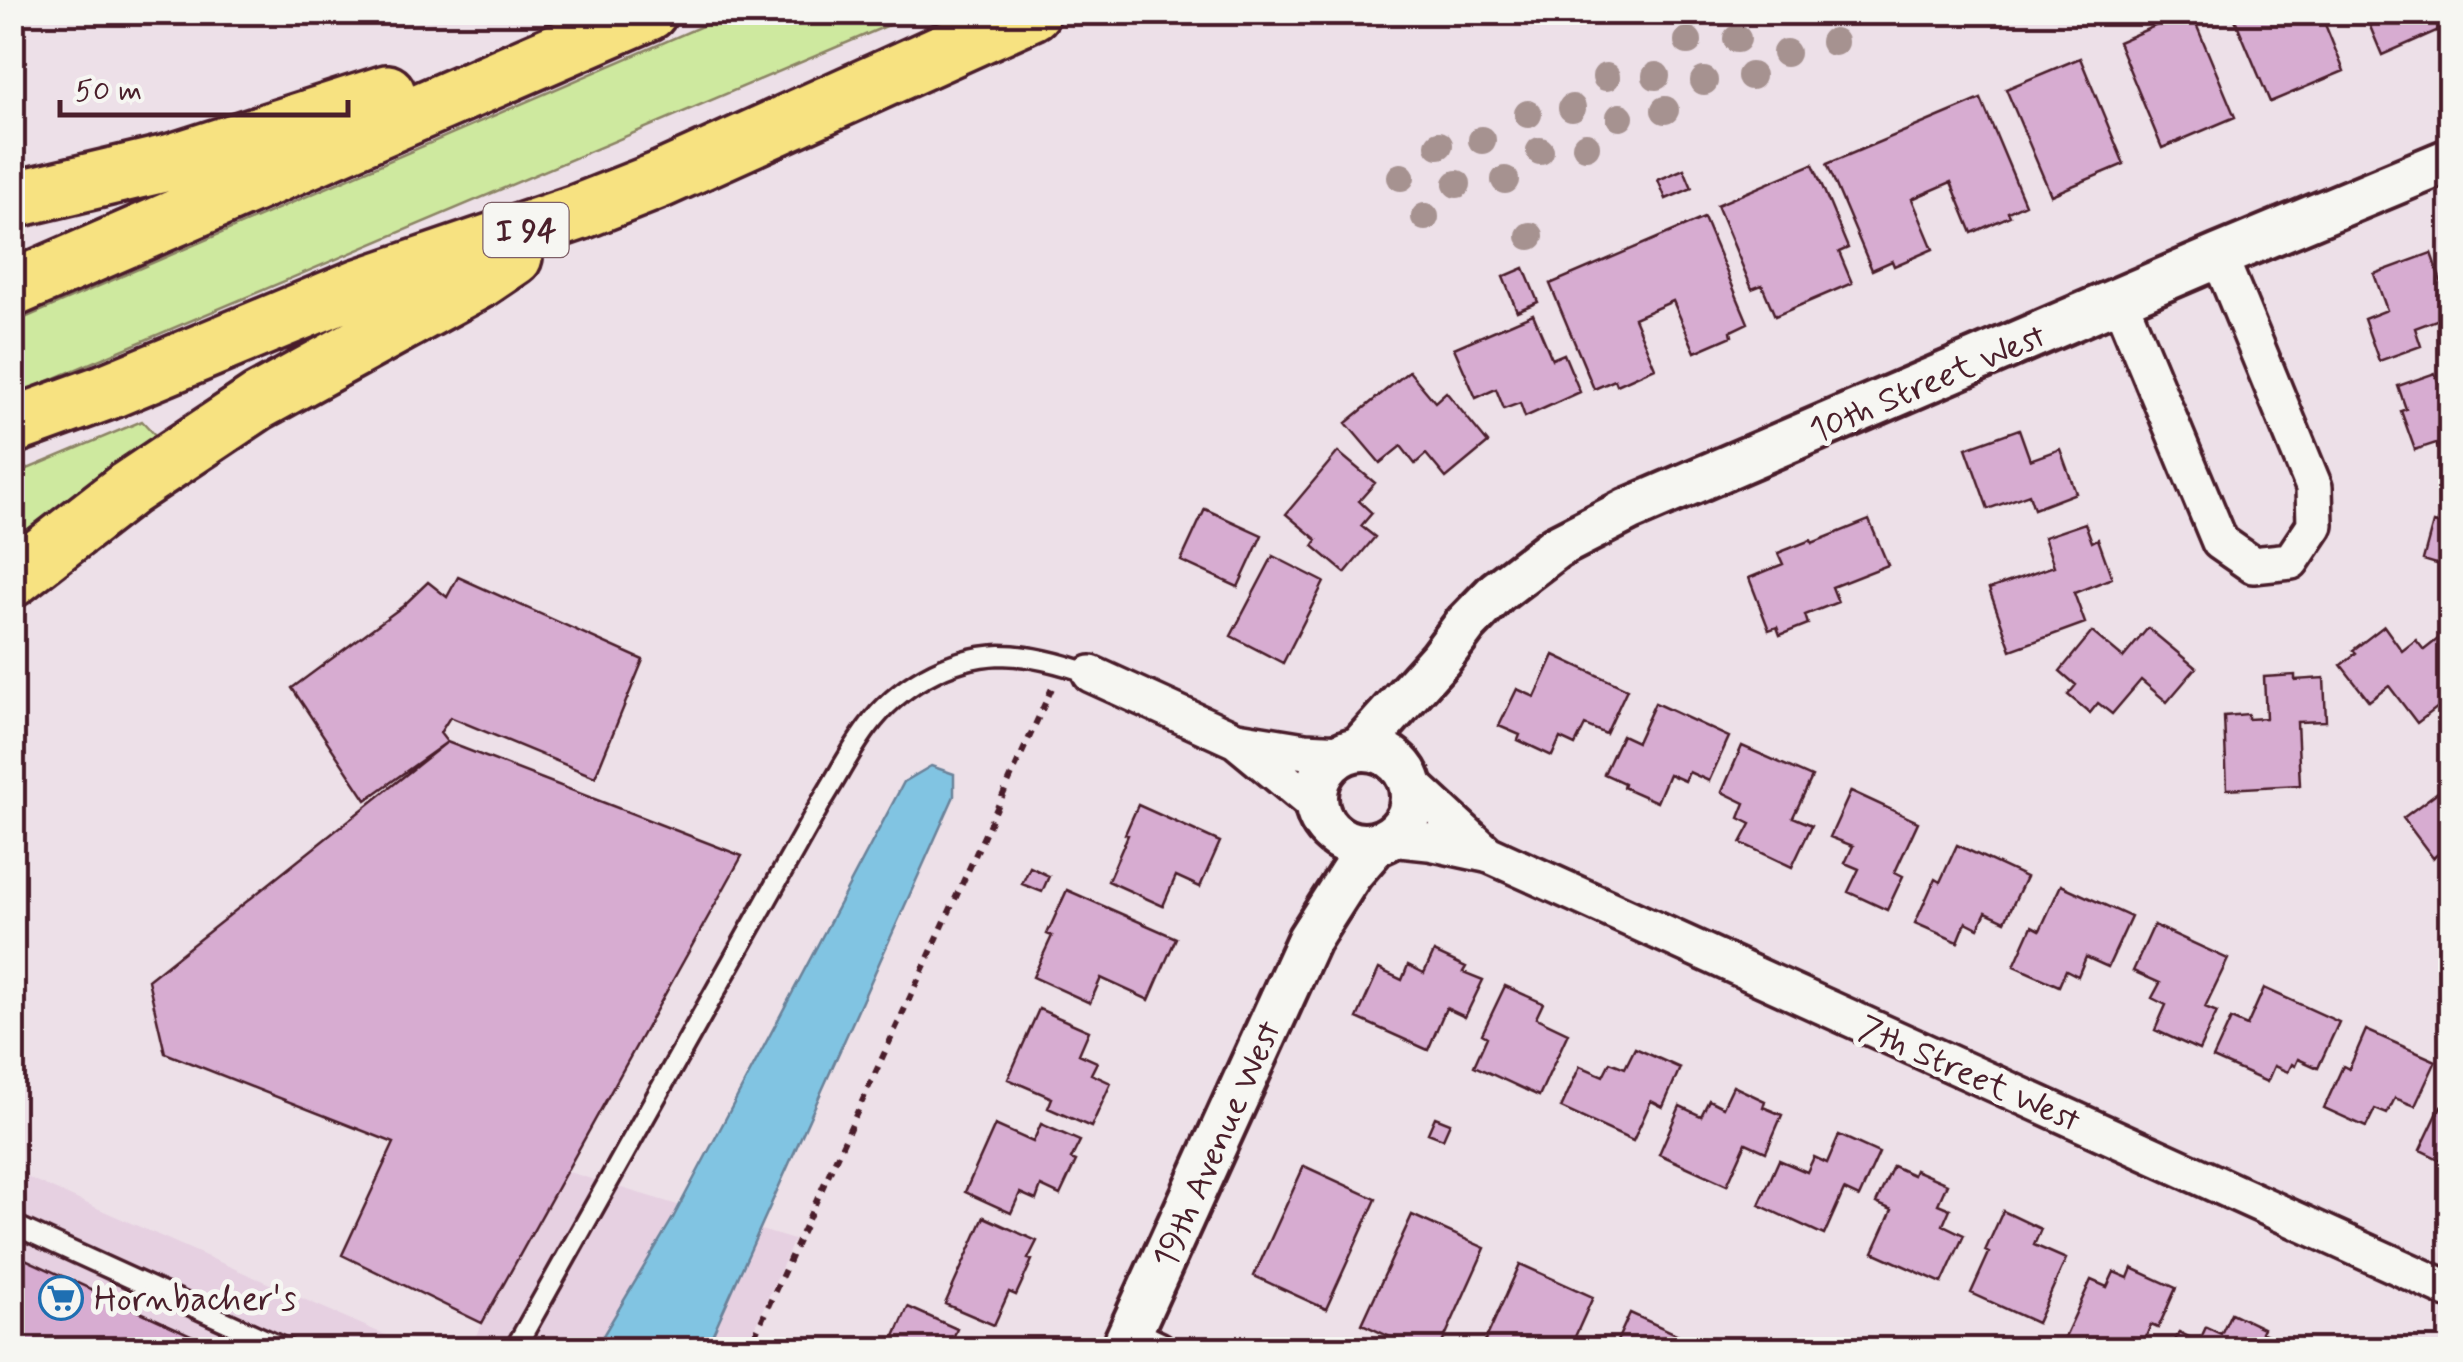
<svg xmlns="http://www.w3.org/2000/svg" width="2463" height="1362" font-family="Mynerve,sans-serif">
  <rect width="100%" height="100%" fill="#ede0e8"/>
  <filter id="ink" filterUnits="userSpaceOnUse"><feTurbulence type="fractalNoise" baseFrequency=".01" numOctaves="2"/><feDisplacementMap in="SourceGraphic" scale="20" xChannelSelector="R" yChannelSelector="G"/><feConvolveMatrix kernelMatrix="1 2 1 2 8 2 1 2 1" color-interpolation-filters="sRGB"/></filter>
  <g filter="url(#ink)">
    <path fill="#e6d0e1" d="M13 1171 417 1349H13Z
      M565 1171 794 1240 745 1349 468 1350Z"/>
    <path fill="#cee99f" stroke="#8c8465" stroke-width="2.5" d="M732 13H917L13 396V323Z
      M142 421 157 437 13 552V475Z"/>
    <path fill="#81c4e2" stroke="#6b8299" stroke-width="2.5" d="M931 766 954 774V796L706 1349H595L673 1218 904 782Z"/>
    <path fill="#d7acd1" stroke="#4a1f2b" stroke-width="2.5" d="M2187 12H2191L2235 117 2162 148 2118 42Z
      M2232 12H2320L2344 71 2270 102Z
      M2364 12H2450V25L2382 55Z
      M2080 58 2124 164 2051 195 2006 89Z
      M1981 99 2025 204 2008 212 2010 216 1972 233 1951 182 1912 199 1933 249 1894 266 1892 261 1872 270 1827 164Z
      M1813 164 1848 248 1839 252 1852 283 1775 316 1762 285 1752 289 1717 205Z
      M1684 169 1692 188 1666 199 1658 180Z
      M1704 218 1748 323 1731 331 1732 336 1695 352 1673 301 1634 318 1655 368 1617 385 1615 380 1594 389 1550 284Z
      M2431 253 2450 307V315L2415 328 2421 346 2379 361 2364 319 2387 310 2374 274Z
      M1524 268 1538 302 1517 311 1503 277Z
      M1533 314 1552 359 1564 354 1580 392 1525 417 1520 403 1504 409 1496 389 1476 398 1454 348Z
      M1409 371 1435 402 1446 392 1488 443 1446 478 1426 454 1415 464 1401 446 1380 463 1346 423Z
      M2435 373 2445 401 2450 399V456L2442 459 2436 443 2415 450 2401 411 2406 409 2398 386Z
      M2019 429 2030 460 2060 449 2076 493 2034 509 2029 494 1988 509 1966 448Z
      M1338 452 1375 483 1359 501 1372 513 1361 526 1375 537 1345 573 1313 546 1317 540 1286 514Z
      M2444 501 2450 503V568L2423 560 2433 523 2437 524Z
      M1205 509 1262 535 1238 587 1181 561Z
      M1869 520 1888 565 1832 587 1838 602 1805 615 1808 624 1780 635 1777 627 1769 630 1749 578 1783 564 1778 553 1811 540 1812 543Z
      M2085 523 2092 542 2098 539 2112 578 2074 593 2085 623 2011 650 1989 589 2054 566 2044 537Z
      M1273 556 1324 582 1283 663 1231 636Z
      M458 577 643 660 595 777 450 717 440 733 447 742 366 800 292 688 403 606 428 582 447 597Z
      M2384 626 2402 651 2416 640 2424 650 2443 635 2450 644V698L2417 723 2389 686 2369 701 2341 665 2356 653 2353 650Z
      M2148 628 2196 668 2167 702 2141 680 2112 714 2098 703 2090 713 2068 695 2076 685 2060 671 2092 632 2123 658Z
      M1554 655 1627 689 1606 734 1585 725 1575 745 1560 738 1552 756 1518 740 1520 735 1499 726 1517 689 1535 697Z
      M2295 675V680L2324 678 2326 721 2297 722 2300 785 2227 789 2224 716 2248 714V719L2266 718 2264 677Z
      M1655 703 1729 737 1709 781 1689 772 1685 781 1669 774 1657 802 1623 787 1624 783 1604 774 1622 735 1637 742Z
      M447 742 742 856 482 1323 342 1255 394 1143 165 1053 148 980Z
      M1742 746 1812 777 1793 817 1812 825 1792 867 1741 843 1751 824 1739 818 1745 803 1722 792Z
      M2443 788 2450 798V844L2433 858 2403 818Z
      M1851 791 1918 822 1895 872 1903 876 1887 910 1848 892 1859 869 1845 863 1853 846 1830 837Z
      M1138 805 1220 842 1200 887 1176 876 1163 906 1108 881 1128 835 1125 834Z
      M1957 845 2026 877 2005 921 1986 912 1978 928 1966 922 1958 942 1915 923 1935 879 1940 882Z
      M1030 867 1049 876 1042 892 1022 884Z
      M2061 885 2131 917 2108 967 2086 957 2078 976 2066 970 2059 986 2014 966 2032 926 2040 930Z
      M1067 890 1176 938 1149 1000 1101 978 1090 1003 1033 977 1052 936 1047 934Z
      M2154 925 2228 959 2205 1007 2217 1012 2199 1050 2155 1030 2166 1005 2152 998 2160 983 2133 971Z
      M1434 952 1466 967 1463 972 1483 980 1465 1017 1446 1008 1428 1050 1357 1018 1379 969 1402 980 1408 965 1424 973Z
      M1505 986 1543 1003 1536 1018 1568 1033 1539 1096 1474 1066 1487 1037 1482 1034Z
      M2264 988 2339 1022 2318 1068 2298 1059 2295 1066 2292 1064 2288 1072 2274 1066 2267 1082 2213 1058 2231 1019 2247 1026Z
      M1039 1009 1089 1031 1079 1054 1097 1062 1091 1074 1111 1083 1091 1127 1048 1108 1052 1098 1008 1079Z
      M2366 1030 2436 1061 2415 1106 2395 1098 2387 1114 2375 1109 2366 1127 2324 1108 2343 1066 2349 1069Z
      M1635 1048 1680 1068 1663 1107 1651 1101 1633 1141 1561 1108 1580 1066 1603 1076 1610 1062 1625 1068Z
      M1733 1086 1765 1101 1763 1107 1782 1115 1766 1152 1746 1143 1727 1185 1659 1154 1680 1106 1701 1116 1709 1100 1723 1107Z
      M2441 1106 2450 1110V1168L2441 1164 2443 1161 2420 1150Z
      M1435 1117 1450 1123 1443 1139 1428 1133Z
      M1041 1124 1080 1141 1071 1159 1076 1161 1060 1195 1041 1186 1036 1200 1020 1193 1011 1213 965 1192 995 1125 1033 1142Z
      M1839 1135 1879 1153 1859 1197 1844 1190 1824 1235 1759 1205 1779 1160 1807 1172 1814 1157 1827 1163Z
      M1304 1166 1376 1199 1326 1309 1254 1276Z
      M1893 1166 1913 1175 1915 1170 1947 1184 1938 1204 1950 1209 1943 1225 1964 1235 1942 1283 1873 1252 1892 1210 1876 1203Z
      M2003 1211 2041 1229 2034 1245 2066 1259 2037 1323 1971 1293 1989 1253 1985 1251Z
      M1412 1215 1485 1248 1439 1350H1418L1362 1324Z
      M984 1217 1037 1241 1028 1259 1032 1260 1016 1295 1009 1292 994 1325 945 1304Z
      M12 1253 208 1343 205 1350H12Z
      M1520 1264 1593 1297 1569 1350H1481Z
      M2132 1268 2176 1288 2158 1328 2151 1325 2140 1350H2088L2064 1339 2091 1280 2107 1287 2114 1272 2128 1278Z
      M908 1307 957 1329 948 1350H889Z
      M1630 1313 1705 1347 1703 1350H1613Z
      M2231 1313 2263 1328 2261 1332 2280 1341 2276 1350H2171L2179 1332 2199 1342 2206 1327 2221 1334Z"/>
    <g fill="none" stroke-linecap="round" stroke-linejoin="round">
      <g stroke="#4a1f2b" stroke-width="25">
        <path id="service" d="M12 1224 288 1350
          M514 1350 822 801C837 777 850 751 867 728 897 687 948 657 1000 655 1030 655 1063 664 1091 674"/>
      </g>
      <g stroke="#4a1f2b" stroke-width="42">
        <path id="minor" d="M2119 299 2220 542 2253 565 2291 561 2315 525 2314 487 2219 256
          M1091 674 1236 740 1317 807
          M1237 740 1305 751 1343 753
          M1410 782 1489 855
          M1391 838 1429 842 1490 855 2450 1290
          M1128 1336 1158 1350"/>
      </g>
      <g stroke="#4a1f2b" stroke-width="50">
        <path id="tertiary" d="M1316 797a48 48 0 1 1 96 0a48 48 0 1 1-96 0Z
          M1359 749 1440 659 1466 624 1497 592 1556 547 1628 510 2219 256 2450 160
          M1122 1350 1309 939 1351 873 1376 844"/>
      </g>
      <g stroke="#4a1f2b" stroke-width="62">
        <path id="motorway" d="M12 200 172 162 387 93
          M12 289 649 12
          M12 426 106 392 362 286 579 212 660 180 1032 12
          M12 579 128 489 258 402 480 280 514 257"/>
      </g>
      <path stroke="#4a1f2b" stroke-width="6" stroke-dasharray="8 8" stroke-linecap="butt" d="M748 1350 1052 688"/>
      <use href="#service" stroke="#f6f6f2" stroke-width="18"/>
      <use href="#minor" stroke="#f6f6f2" stroke-width="35"/>
      <use href="#tertiary" stroke="#f6f6f2" stroke-width="42"/>
      <use href="#motorway" stroke="#f7e281" stroke-width="55"/>
    </g>
    <g fill="#a69290">
      <circle cx="1737" cy="39" r="14"/>
      <circle cx="1688" cy="41" r="14"/>
      <circle cx="1834" cy="42" r="14"/>
      <circle cx="1786" cy="53" r="14"/>
      <circle cx="1656" cy="76" r="14"/>
      <circle cx="1751" cy="76" r="14"/>
      <circle cx="1606" cy="77" r="14"/>
      <circle cx="1704" cy="81" r="14"/>
      <circle cx="1572" cy="108" r="14"/>
      <circle cx="1665" cy="110" r="14"/>
      <circle cx="1528" cy="114" r="14"/>
      <circle cx="1620" cy="117" r="14"/>
      <circle cx="1482" cy="140" r="14"/>
      <circle cx="1439" cy="145" r="14"/>
      <circle cx="1586" cy="146" r="14"/>
      <circle cx="1540" cy="151" r="14"/>
      <circle cx="1401" cy="177" r="14"/>
      <circle cx="1505" cy="180" r="14"/>
      <circle cx="1457" cy="184" r="14"/>
      <circle cx="1425" cy="217" r="14"/>
      <circle cx="1530" cy="236" r="14"/>
    </g>
  </g>
  <defs>
    <g id="supermarket-ring" transform="scale(2.25)"><circle r="9.5" fill="#f6f6f2" stroke="#1f6fb2" stroke-width="1.5"/><path d="M-6-5.5h2.5l.6 2H6L4.5 2H-2.5L-4.4-4H-6ZM-1.5 3.2a1.3 1.3 0 1 0 .1 0ZM3 3.2a1.3 1.3 0 1 0 .1 0Z" fill="#1f6fb2"/></g>
  </defs>
  <g fill-rule="evenodd">
    <use href="#supermarket-ring" x="61" y="1298"/>
  </g>
  <g text-anchor="middle" stroke-width="10" stroke-linejoin="round" paint-order="stroke">
    <rect fill="#f6f6f2" stroke="#7e6067" stroke-width="2.5" x="483.5" y="203" width="85" height="54" rx="8"/>
    <g font-size="32" font-weight="bold" fill="#4a1f2b">
      <text x="526" y="241">I 94</text>
    </g>
    <g font-size="35" fill="#4a1f2b" stroke="#f6f6f2">
      <text transform="translate(1927 382) rotate(-23)" y="12">10th Street West</text>
      <text transform="translate(1970 1073) rotate(24)" y="12">7th Street West</text>
      <text transform="translate(1216 1144) rotate(-66)" y="12">19th Avenue West</text>
    </g>
    <g font-size="35" fill="#4a1f2b" stroke="#f6f6f2" text-anchor="start">
      <text x="94" y="1310">Hornbacher's</text>
    </g>
  </g>
  <rect width="2463" height="1362" fill="none" stroke="#f6f6f2" stroke-width="50"/>
  <rect x="25" y="25" width="2413" height="1312" fill="none" stroke="#4a1f2b" stroke-width="4" filter="url(#ink)"/>
  <path d="M60 100v15h288v-15" fill="none" stroke="#4a1f2b" stroke-width="5"/>
  <text x="75" y="100" font-size="30" fill="#4a1f2b" stroke="#f6f6f2" stroke-width="8" paint-order="stroke">50 m</text>
</svg>
